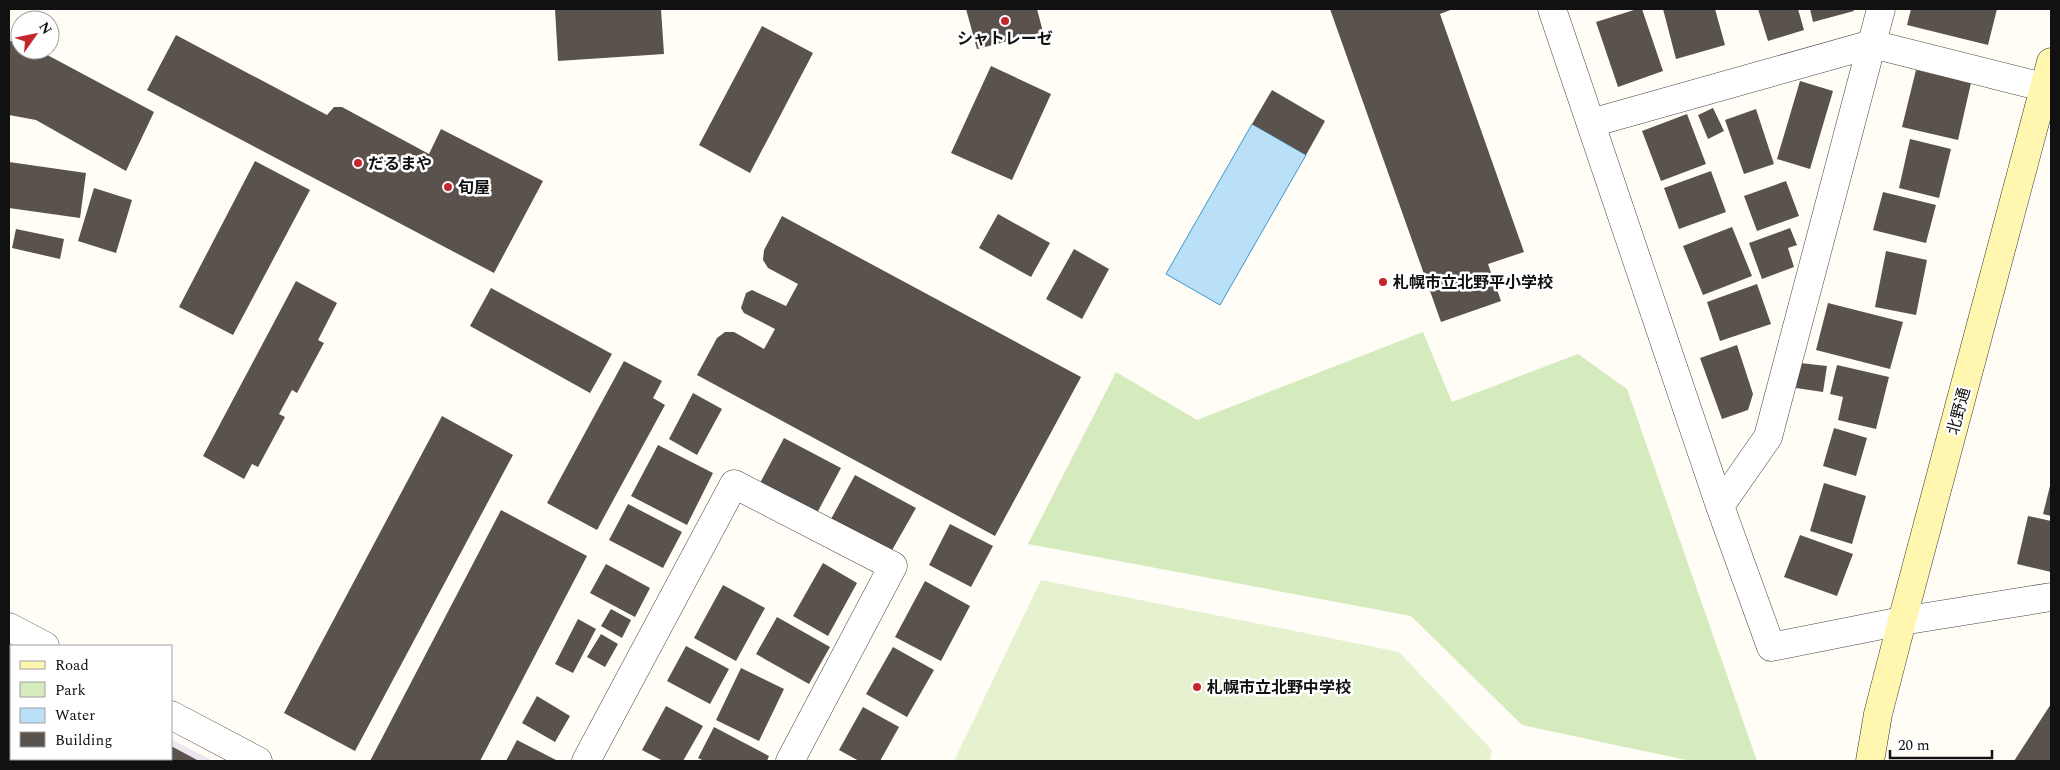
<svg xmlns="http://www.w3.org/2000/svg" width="2060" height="770" font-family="Spectral,'Noto Sans JP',serif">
  <rect width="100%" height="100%" fill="#fffdf5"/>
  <path fill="#eee6ef" d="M9 652 11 653V759H171V739L213 761H9Z"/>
  <path fill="#d5ebbd" d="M1423 332 1452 402 1578 354 1627 389 1757 761H1691L1522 725 1411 616 1028 544 1116 372 1197 420Z"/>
  <path fill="#e6f2cf" d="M1041 580 1399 652 1492 750 1490 761H954Z"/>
  <path fill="#b9e0f7" stroke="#3f96cf" d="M1252 124 1306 155 1220 305 1166 274Z"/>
  <path fill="#5a524d" d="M555 9H661L664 54 558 61Z
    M966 9H1037L1043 32 977 49Z
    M1330 9H1453L1440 14 1524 252 1488 264 1501 301 1441 322Z
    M1637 9H1642L1663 71 1618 87 1596 22Z
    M1663 9H1715L1725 45 1676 59Z
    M1758 9H1798L1804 30 1768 41Z
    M1810 9H1853L1854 11 1813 22Z
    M1911 9H1997L1988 45 1907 25Z
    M762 26 813 53 750 173 699 145Z
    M176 35 327 115 334 107H342L429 154 441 129 543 181 494 273 147 90Z
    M9 41H20V50H38L154 112 126 171 36 120 9 115Z
    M991 66 1051 94 1012 180 951 153Z
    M1916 70 1971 83 1958 140 1902 127Z
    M1800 81 1833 91 1810 169 1777 159Z
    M1272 90 1325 121 1306 155 1252 124Z
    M1713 108 1724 131 1708 139 1698 115Z
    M1756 109 1774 164 1744 174 1725 120Z
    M1687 114 1706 164 1661 181 1642 131Z
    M1910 139 1951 149 1939 198 1899 188Z
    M255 161 310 190 233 335 179 307Z
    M9 162 86 173 80 218 9 208Z
    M1711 171 1726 212 1679 229 1664 188Z
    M1786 181 1799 216 1757 231 1744 196Z
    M94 188 132 200 116 253 78 241Z
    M1883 192 1936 205 1926 243 1873 230Z
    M998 214 1050 243 1031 277 979 248Z
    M782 216 1081 377 995 536 697 375 717 338 725 332H734L764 349 775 329 744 313 741 308 746 293 752 290 786 306 798 284 768 268 763 260 764 250Z
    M1732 227 1752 276 1703 295 1683 246Z
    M1790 228 1797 245 1788 248 1794 267 1762 279 1749 243Z
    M16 229 64 239 60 259 12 248Z
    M1074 249 1109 269 1082 319 1046 299Z
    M1886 251 1927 260 1916 315 1875 307Z
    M296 281 337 303 318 340 324 343 297 393 292 390 279 414 285 417 258 467 252 464 244 479 203 456Z
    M1757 284 1771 324 1720 341 1707 302Z
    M491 288 612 354 590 393 470 326Z
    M1828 303 1903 322 1890 369 1816 350Z
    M1737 345 1753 394 1748 410 1722 419 1700 358Z
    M624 361 662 381 653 398 665 405 597 530 547 503Z
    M1800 363 1827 366 1823 392 1796 388Z
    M1837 365 1889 377 1876 429 1838 420 1843 397 1830 394Z
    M693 393 722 409 697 455 669 439Z
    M442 416 513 455 355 751 284 713Z
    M1834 428 1867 438 1856 476 1823 466Z
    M784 438 841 468 817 513 760 483Z
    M658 445 713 473 687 525 631 496Z
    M855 475 916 508 891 552 831 519Z
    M2051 482V516L2043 514Z
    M1824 483 1866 496 1852 544 1810 531Z
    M628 504 682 532 663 568 609 540Z
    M501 510 587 556 480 761H370Z
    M2028 516 2051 521V572L2017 564Z
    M950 524 993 546 971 587 929 565Z
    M1800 535 1853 554 1837 596 1784 577Z
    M823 563 857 583 828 636 793 616Z
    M606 564 650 588 635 617 590 593Z
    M925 581 970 606 941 661 895 637Z
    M723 585 765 608 736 661 694 638Z
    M611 609 631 620 622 638 601 626Z
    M777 617 830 647 809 684 756 654Z
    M578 619 596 629 573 673 555 664Z
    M601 634 618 644 605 667 587 657Z
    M686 646 729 669 710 704 667 681Z
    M893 647 934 670 907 717 866 694Z
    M9 659 11 661V740L9 739Z
    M741 668 784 689 759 741 716 720Z
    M537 696 570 716 555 742 522 723Z
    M2051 704V761H2014Z
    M666 706 703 726 683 761H663L642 750Z
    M863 707 899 727 880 761H859L839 750Z
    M714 727 769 756 767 761H704L698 758Z
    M517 740 558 761H506Z
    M171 746 199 761H51L46 759H171Z"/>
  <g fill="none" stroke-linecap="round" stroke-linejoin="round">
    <g stroke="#444" stroke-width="29">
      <path id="street" d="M1552 9 1720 506 1771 647 1902 621 2051 597
        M1591 123 1872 44 2051 89
        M1720 506 1768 437 1881 9
        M9 627 45 646
        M171 715 258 761
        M586 761 734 484 893 566 790 761"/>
    </g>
    <g stroke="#333" stroke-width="29">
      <path id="secondary" d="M1870 761 1878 714 1902 621 2051 62"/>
    </g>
    <use href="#street" stroke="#fff" stroke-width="28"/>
    <use href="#secondary" stroke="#fff6b0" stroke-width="28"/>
  </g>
  <g fill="#c4262e" stroke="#fff" stroke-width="2">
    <circle cx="1005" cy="21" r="5"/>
    <circle cx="358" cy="163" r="5"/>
    <circle cx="448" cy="187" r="5"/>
    <circle cx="1383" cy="282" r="5"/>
    <circle cx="1197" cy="687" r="5"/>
  </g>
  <g text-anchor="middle" stroke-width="5" stroke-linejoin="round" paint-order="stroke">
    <g font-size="16" font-weight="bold" fill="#111" stroke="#fff" text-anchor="start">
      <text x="1005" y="44" text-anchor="middle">シャトレーゼ</text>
      <text x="368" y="169">だるまや</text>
      <text x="458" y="193">旬屋</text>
      <text x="1393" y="288">札幌市立北野平小学校</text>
      <text x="1207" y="693">札幌市立北野中学校</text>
    </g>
    <g font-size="16" fill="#111" stroke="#fff">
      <text transform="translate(1958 411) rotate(-75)" y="6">北野通</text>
    </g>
  </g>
  <rect width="2060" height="770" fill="none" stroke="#111111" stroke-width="20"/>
  <rect x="10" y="645" width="162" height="115" fill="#ffffff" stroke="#a0a0a0"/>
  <rect x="20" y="661" width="25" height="8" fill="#fff6b0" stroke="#a0a0a0"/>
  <text x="55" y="670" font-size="15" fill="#111111">Road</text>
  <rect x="20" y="682" width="25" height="15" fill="#d5ebbd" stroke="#a0a0a0"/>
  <text x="55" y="695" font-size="15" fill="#111111">Park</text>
  <rect x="20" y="708" width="25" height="15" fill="#b9e0f7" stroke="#a0a0a0"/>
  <text x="55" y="720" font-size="15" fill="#111111">Water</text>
  <rect x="20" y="732" width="25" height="15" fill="#5a524d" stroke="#a0a0a0"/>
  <text x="55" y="745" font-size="15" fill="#111111">Building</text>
  <g transform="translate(35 35) rotate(57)"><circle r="24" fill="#ffffff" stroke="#a0a0a0"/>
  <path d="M0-4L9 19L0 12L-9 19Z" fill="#c4262e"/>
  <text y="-8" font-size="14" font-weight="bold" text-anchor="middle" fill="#111111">N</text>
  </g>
  <path d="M1890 750v8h102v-8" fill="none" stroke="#111111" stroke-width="2.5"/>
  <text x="1898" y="750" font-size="15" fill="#111111" stroke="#ffffff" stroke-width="4" paint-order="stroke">20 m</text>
</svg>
